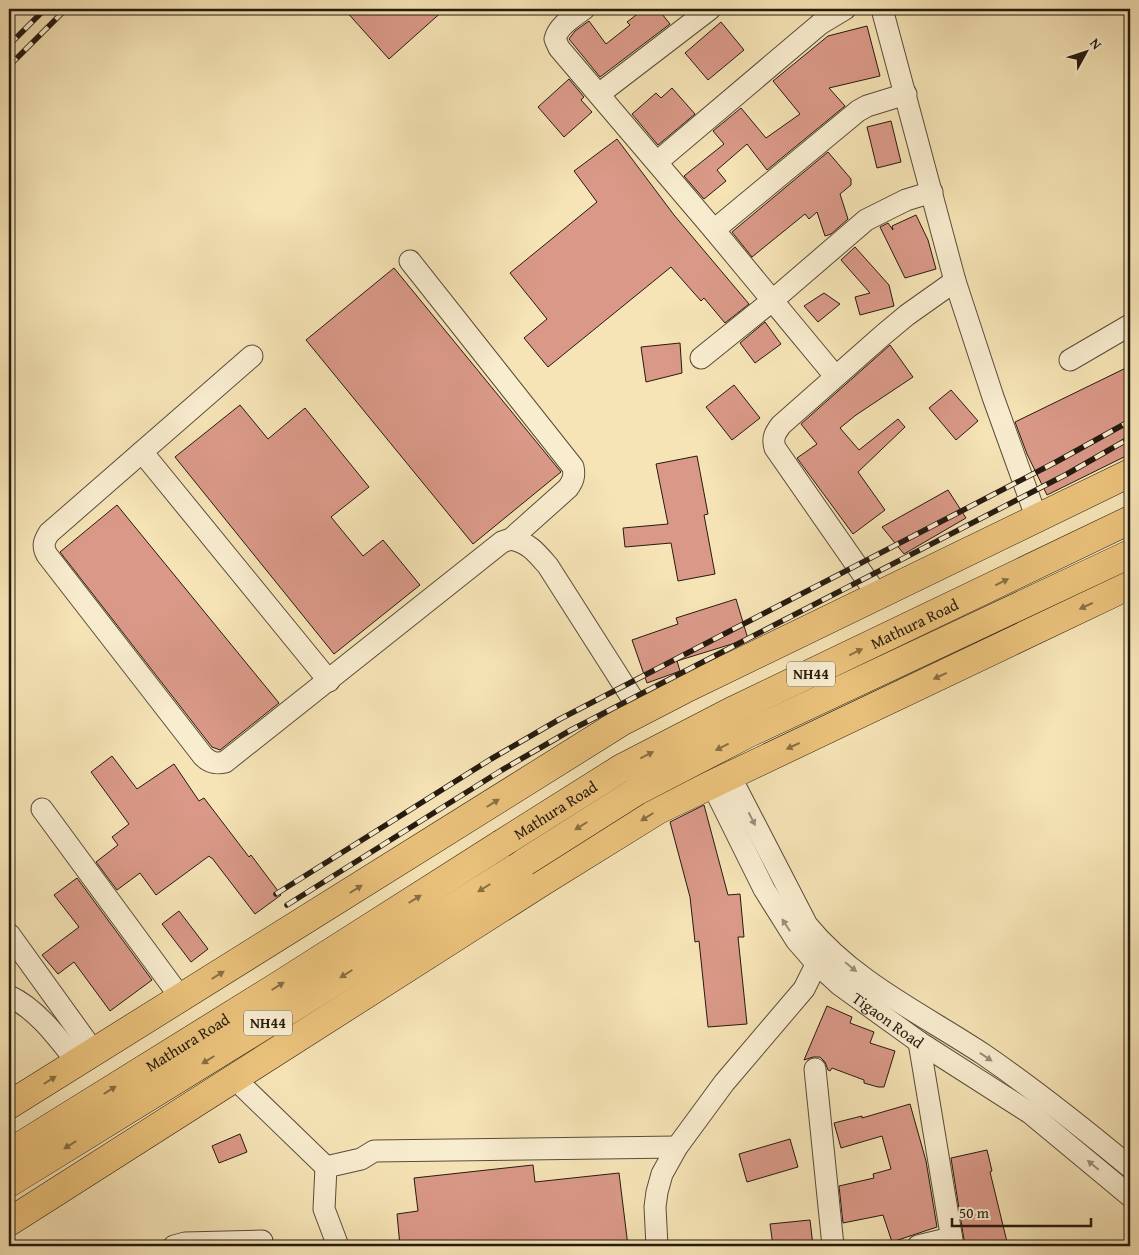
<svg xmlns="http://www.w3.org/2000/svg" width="1139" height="1255" font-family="'Gentium Book Plus',serif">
  <rect width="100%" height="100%" fill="#f6e4b6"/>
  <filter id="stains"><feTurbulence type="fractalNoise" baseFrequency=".004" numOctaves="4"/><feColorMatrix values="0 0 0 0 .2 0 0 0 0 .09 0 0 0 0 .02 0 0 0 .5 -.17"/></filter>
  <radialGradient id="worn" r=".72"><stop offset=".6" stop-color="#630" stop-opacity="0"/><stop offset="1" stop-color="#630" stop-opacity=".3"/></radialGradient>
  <path fill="#da9988" stroke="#251a0f" d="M344 9H445L389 59Z
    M644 9H658L670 24 600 77 569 39 575 31 589 21 606 44 630 25 627 22Z
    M721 22 744 50 708 80 685 53Z
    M867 26 880 76 829 88 845 106 767 170 747 144 717 170 726 181 704 199 684 176 724 144 713 131 741 108 766 138 800 114 773 81 828 36Z
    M569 79 584 97 581 100 592 112 564 137 538 107Z
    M672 88 695 114 658 145 632 114 656 93 661 98Z
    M891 121 901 162 877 168 867 127Z
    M617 139 674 215 749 304 725 323 704 298 701 301 671 267 548 367 524 338 547 319 510 273 597 202 574 171Z
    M828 152 851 179V185L840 194 848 219 831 234 825 236 817 212 809 219 805 214 752 257 732 232Z
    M916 215 928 240 936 269 905 278 880 227 888 223 893 230 892 226Z
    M855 247 889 285 894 306 860 315 855 297 870 293 841 260Z
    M394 268 561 472 473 544 306 340Z
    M824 293 840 304 818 322 804 306Z
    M765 322 781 344 755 363 740 343Z
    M680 343 682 373 646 382 641 347Z
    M890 345 913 377 856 415 840 428 859 450 898 419 905 427 858 472 885 510 853 534 797 458 817 444 801 424Z
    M1130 366V454L1047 495 1027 454 1015 422Z
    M734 385 760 418 732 440 706 407Z
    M951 390 978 421 956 440 929 408Z
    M240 405 268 439 305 408 369 487 331 517 363 556 383 540 420 585 334 654 175 457Z
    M697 456 708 514 704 515 715 574 678 581 671 543 625 547 623 528 668 524 656 464Z
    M948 490 966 518 904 554 882 527Z
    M117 505 279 703 220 750 212 747 60 552Z
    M736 599 748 639 677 661 680 671 647 683 632 640 678 624 676 618Z
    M112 756 137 789 174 764 199 801 204 798 249 857 251 855 281 895 255 914 212 858H211L209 856 156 895 140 873 117 890 96 862 118 845 112 837 129 824 91 772Z
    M704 805 728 895 740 894 744 937H738L747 1024 708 1027 699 941 695 942 690 897 670 822Z
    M77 878 152 980 110 1011 74 962 58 974 42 955 79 927 54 895Z
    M179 911 208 949 191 962 162 924Z
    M827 1006 852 1017 850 1023 874 1032 870 1043 895 1051 884 1087H878L864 1083V1080L832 1068 830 1071 828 1070 825 1062 820 1057H813L804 1060Z
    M910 1104 926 1161 937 1227 892 1242 883 1215 843 1223 839 1186 874 1178 873 1174 891 1169 882 1136 841 1148 834 1123 862 1116V1118Z
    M240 1134 247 1152 219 1163 212 1146Z
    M790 1139 798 1167 747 1182 739 1154Z
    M987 1150 992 1171 990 1172 1008 1246H965L951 1158Z
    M533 1165 535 1182 619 1173 628 1246H400L397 1214 418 1211 414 1178Z
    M810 1220 813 1246H773L770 1224Z"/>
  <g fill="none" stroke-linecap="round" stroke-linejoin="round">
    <g stroke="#594c39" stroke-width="23">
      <g id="minor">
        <path d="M584 9C573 17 558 26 555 39L559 48 714 230 835 376"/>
        <path d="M882 9 955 281 993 397 1037 519"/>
        <path d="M599 94 710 9"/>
        <path d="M657 162 820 24 845 9"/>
        <path d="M714 230 858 111 867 106 906 94"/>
        <path d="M252 356 49 533C44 541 42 546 47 555L203 756C210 763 216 764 225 762L502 542 511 539 568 488C573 481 575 476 573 467L410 261"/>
        <path d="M701 358 773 300 866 220 906 200 932 192"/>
        <path d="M1070 360 1130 325"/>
        <path d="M142 452 329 681"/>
        <path d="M511 539C529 543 536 552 548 566L641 712"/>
        <path d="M878 596 775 448C772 438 775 433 781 425L883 335 907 315 955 281"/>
        <path d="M730 776 807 925C852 981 924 1015 983 1054 1034 1089 1083 1128 1130 1167"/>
        <path id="s1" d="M712 784 764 889 796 940 816 963 840 985 919 1042 1030 1113 1130 1196"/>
        <path d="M42 809 181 998"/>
        <path d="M9 934 94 1052"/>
        <path d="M9 996C37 1009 58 1038 77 1062"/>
        <path d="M919 1042 953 1246"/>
        <path d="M815 1069 833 1246"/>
        <path d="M234 1078 326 1167"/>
        <path d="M174 1246 185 1243 262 1241"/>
        <path d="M338 1246 324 1209 326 1167 361 1159 374 1151 677 1147"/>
        <path d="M657 1246 655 1207 657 1192 662 1174 677 1147 724 1083 804 989 822 953"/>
        <path d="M918 1246 951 1238"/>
      </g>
    </g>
    <g stroke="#251a0f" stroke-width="29">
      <path id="major" d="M9 1105 623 721 683 690 1130 473
        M9 1222 542 882 658 810 1130 585"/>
    </g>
    <g stroke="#251a0f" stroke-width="29">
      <g id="highway">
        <path id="s2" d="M9 1153 281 984 501 844"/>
        <path d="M9 1183 297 1005 525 862"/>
      </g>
    </g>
    <use href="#minor" stroke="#f9edd0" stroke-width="21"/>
    <use href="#major" stroke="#ebc27b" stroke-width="28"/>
    <use href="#highway" stroke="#ebc27b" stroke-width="28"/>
    <g stroke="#251a0f" stroke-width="5.5">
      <path id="rail" d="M9 45 45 9
        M9 66 66 9
        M276 894 491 759 560 719 1056 462 1130 421
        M287 905 502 770 571 730 1067 474 1130 438"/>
    </g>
    <use href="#rail" stroke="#f9edd0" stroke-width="4" stroke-dasharray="11" stroke-linecap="butt"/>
    <g stroke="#251a0f" stroke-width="29" stroke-linecap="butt">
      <g id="highway-bridge">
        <path id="s3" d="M501 844 620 769 736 709 1130 520"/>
        <path d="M525 862 637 791 747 734 1130 554"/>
      </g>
    </g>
    <use href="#highway-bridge" stroke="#ebc27b" stroke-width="28"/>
  </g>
  <defs><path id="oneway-solid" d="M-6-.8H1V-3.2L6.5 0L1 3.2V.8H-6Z" transform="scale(1.25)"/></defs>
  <g fill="#886e45">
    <use href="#oneway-solid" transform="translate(1002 582) rotate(-26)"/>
    <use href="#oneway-solid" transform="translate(1086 606) rotate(155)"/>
    <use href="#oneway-solid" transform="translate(856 652) rotate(-26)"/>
    <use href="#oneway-solid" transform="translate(940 676) rotate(155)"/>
    <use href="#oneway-solid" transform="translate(793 746) rotate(155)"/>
    <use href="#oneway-solid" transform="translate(722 747) rotate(153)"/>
    <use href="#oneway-solid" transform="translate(647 755) rotate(-27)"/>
    <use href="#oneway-solid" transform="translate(493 803) rotate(-32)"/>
    <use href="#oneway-solid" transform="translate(647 817) rotate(148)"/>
    <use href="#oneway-solid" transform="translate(581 826) rotate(148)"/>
    <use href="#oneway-solid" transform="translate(484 888) rotate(148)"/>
    <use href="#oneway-solid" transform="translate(356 889) rotate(-32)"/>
    <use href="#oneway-solid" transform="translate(415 899) rotate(-32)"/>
    <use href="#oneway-solid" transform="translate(346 974) rotate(148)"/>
    <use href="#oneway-solid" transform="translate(218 975) rotate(-32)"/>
    <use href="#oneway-solid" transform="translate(278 986) rotate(-32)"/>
    <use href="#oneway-solid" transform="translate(208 1060) rotate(148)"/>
    <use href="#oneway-solid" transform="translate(50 1080) rotate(-32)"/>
    <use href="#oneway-solid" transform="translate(110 1090) rotate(-32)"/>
    <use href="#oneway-solid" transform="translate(70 1145) rotate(148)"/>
  </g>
  <g fill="#9a8e79">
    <use href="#oneway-solid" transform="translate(752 819) rotate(63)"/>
    <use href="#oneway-solid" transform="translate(786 925) rotate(-123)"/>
    <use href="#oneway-solid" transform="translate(851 967) rotate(39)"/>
    <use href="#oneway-solid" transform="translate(986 1057) rotate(34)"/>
    <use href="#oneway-solid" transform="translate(1093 1165) rotate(-140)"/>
  </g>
  <g text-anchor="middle" stroke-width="5" stroke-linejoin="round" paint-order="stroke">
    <g fill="#f9edd0" stroke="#655949" stroke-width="1">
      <rect x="787" y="661.5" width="48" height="25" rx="4"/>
      <rect x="244" y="1010.5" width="48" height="25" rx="4"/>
    </g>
    <g font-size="15" font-weight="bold" fill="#251a0f">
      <text x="811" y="679">NH44</text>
      <text x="268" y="1028">NH44</text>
    </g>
    <g font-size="16" fill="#251a0f" stroke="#f9edd0">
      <text dy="6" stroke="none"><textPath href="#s3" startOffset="469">Mathura Road</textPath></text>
      <text dy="6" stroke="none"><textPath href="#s3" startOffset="64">Mathura Road</textPath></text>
      <text dy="6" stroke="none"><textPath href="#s1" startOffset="300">Tigaon Road</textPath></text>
      <text dy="6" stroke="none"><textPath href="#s2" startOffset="210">Mathura Road</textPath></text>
    </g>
  </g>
  <rect width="1139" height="1255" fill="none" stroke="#f6e4b6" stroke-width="30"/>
  <rect x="10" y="10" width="1119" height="1235" fill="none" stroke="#251a0f" stroke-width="2.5"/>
  <rect x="15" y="15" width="1109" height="1225" fill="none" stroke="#251a0f"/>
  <g transform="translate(1086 52) rotate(50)" stroke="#f9edd0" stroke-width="4" paint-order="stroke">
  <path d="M0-4L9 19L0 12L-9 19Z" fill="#251a0f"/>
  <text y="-8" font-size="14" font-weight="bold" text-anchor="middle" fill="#251a0f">N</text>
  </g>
  <path d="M952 1218v8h139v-8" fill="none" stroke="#251a0f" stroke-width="2.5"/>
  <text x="959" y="1218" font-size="15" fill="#251a0f" stroke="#f9edd0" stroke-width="4" paint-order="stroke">50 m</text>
  <rect width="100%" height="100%" filter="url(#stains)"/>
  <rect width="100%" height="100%" fill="url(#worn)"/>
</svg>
